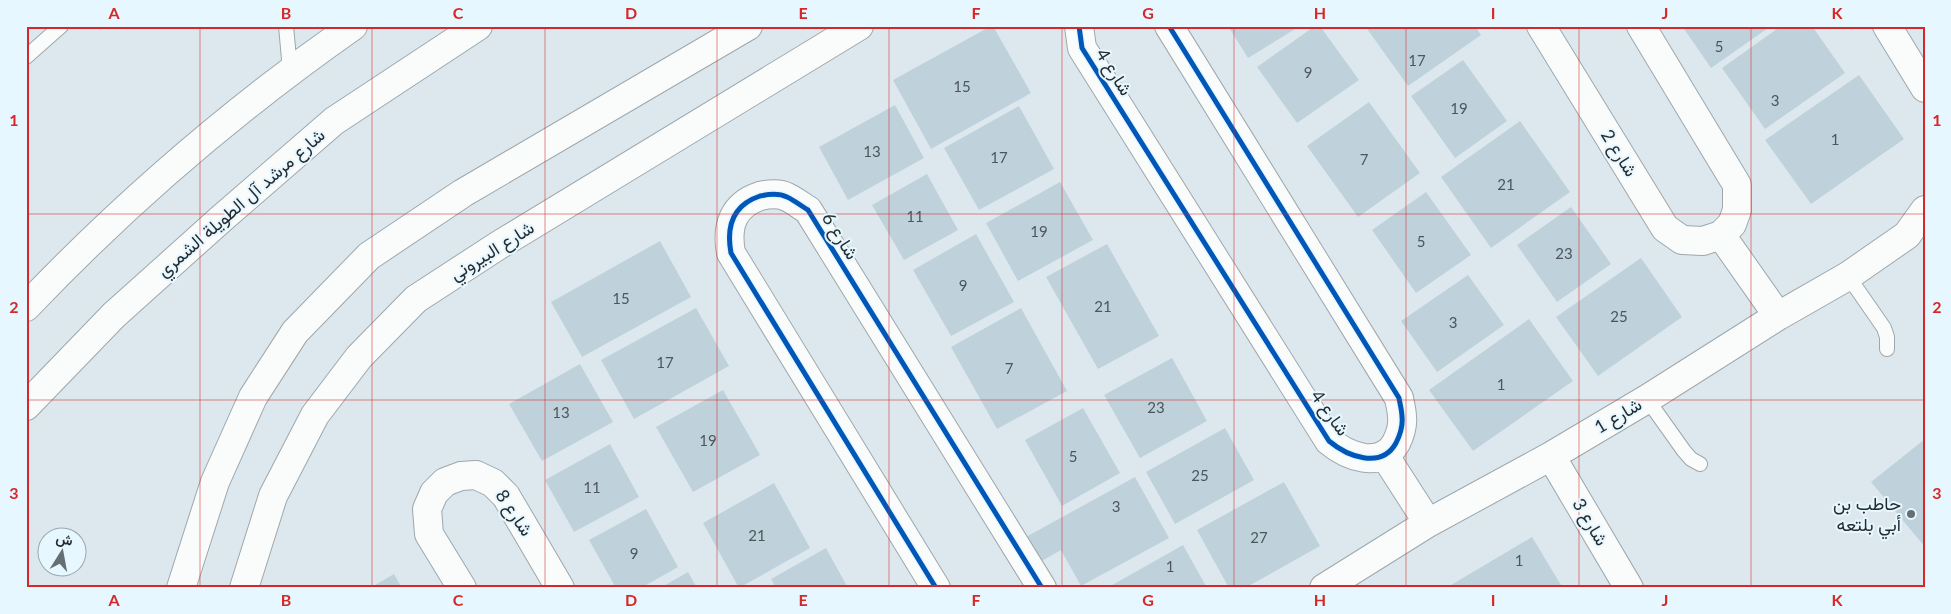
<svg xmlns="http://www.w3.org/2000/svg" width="1951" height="614" font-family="Lato,Vazirmatn,sans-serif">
  <rect width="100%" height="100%" fill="#dde8ee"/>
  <path fill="#bfd2db" d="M991 26H993L1031 93 931 149 893 80Z
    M1228 26H1300L1248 58Z
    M1315 26H1320L1359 80 1297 123 1257 67Z
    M1365 26H1475L1481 35 1408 86Z
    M1682 26H1771L1711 68Z
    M1781 26H1812L1845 73 1765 129 1722 68Z
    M1463 60 1507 121 1455 158 1411 96Z
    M1859 75 1904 139 1811 204 1765 140Z
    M1369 102 1420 173 1358 217 1307 146Z
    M895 105 924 158 848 200 819 147Z
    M1019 106 1054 169 979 210 944 148Z
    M1520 121 1570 192 1491 248 1441 177Z
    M927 174 958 230 904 260 872 205Z
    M1060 182 1093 240 1018 281 986 223Z
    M1426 192 1471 255 1416 293 1372 230Z
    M1571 207 1611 264 1557 302 1517 245Z
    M976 234 1014 302 951 336 913 270Z
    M660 241 691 297 582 357 551 302Z
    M1107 244 1159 336 1098 369 1046 277Z
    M1641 258 1682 317 1598 376 1556 317Z
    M1468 275 1504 325 1437 372 1401 321Z
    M696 308 729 366 634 419 601 360Z
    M1021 308 1067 391 997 429 951 347Z
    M1529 319 1573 381 1473 451 1429 390Z
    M1172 358 1207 421 1140 458 1104 395Z
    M580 364 613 422 542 461 509 404Z
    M723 390 760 455 693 492 656 427Z
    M1083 408 1120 473 1062 506 1025 440Z
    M1225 428 1254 480 1175 524 1146 472Z
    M1925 439V547L1871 482Z
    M610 444 639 497 574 532 545 480Z
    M1135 477 1169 538 1081 586 1061 550 1040 562 1026 537Z
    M1284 482 1320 546 1245 588H1229L1197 530Z
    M774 483 810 548 739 588 703 523Z
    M646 509 678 567 641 588H616L589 540Z
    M1532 537 1561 585 1557 588H1446Z
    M1183 545 1207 588H1107Z
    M826 548 848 588H776L771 579Z
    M688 572 697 588H660Z
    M394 574 402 588H370Z"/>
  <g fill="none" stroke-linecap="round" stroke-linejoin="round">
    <g stroke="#9ea7ab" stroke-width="16">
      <path id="lane" d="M286 26 290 70
        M26 57 61 26
        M1848 276 1884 328 1887 337V349
        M1647 399 1684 451 1691 459 1700 464"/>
    </g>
    <g stroke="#9ea7ab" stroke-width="30">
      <path id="street" d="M1079 26 1082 48 1329 441C1347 456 1381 470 1396 443 1400 435 1403 426 1402 417 1402 411 1400 404 1399 398L1169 26
        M1541 26 1665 228 1682 240 1703 241 1721 235 1732 224 1737 210V185L1641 26
        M1721 235 1778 316
        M1385 456 1428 523
        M1551 456 1629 588
        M462 588 429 534 427 509 434 493 445 482 461 476 476 475 493 483 506 496 560 588
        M936 588 731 253C726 226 733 205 760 196 769 194 779 193 787 197 794 200 801 206 808 210L1042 588
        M1324 588 1428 523 1551 456 1647 399 1778 316 1848 276 1907 235 1925 210"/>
    </g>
    <g stroke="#9ea7ab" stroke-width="30">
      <path id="secondary" d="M1887 26 1925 88
        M26 307C125 203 236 108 353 26
        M26 406 114 315 221 219 334 121 478 26
        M181 588 215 482 253 397 295 332 369 256 463 193 748 26
        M244 588 273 496 315 415 359 357 416 299 499 245 859 26"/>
    </g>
    <use href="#lane" stroke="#fafcfc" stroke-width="14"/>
    <use href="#street" stroke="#fafcfc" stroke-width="28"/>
    <use href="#secondary" stroke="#fafcfc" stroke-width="28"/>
    <g stroke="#e7f7ff" stroke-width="8">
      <path id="cycleway" d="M1079 26 1082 48 1329 441C1347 456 1381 470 1396 443 1400 435 1403 426 1402 417 1402 411 1400 404 1399 398L1169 26
        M936 588 731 253C726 226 733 205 760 196 769 194 779 193 787 197 794 200 801 206 808 210L1042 588"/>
    </g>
    <use href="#cycleway" stroke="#0057b8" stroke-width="5"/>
  </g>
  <path fill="none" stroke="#d62828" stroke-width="1" stroke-opacity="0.55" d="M200 26V588M372 26V588M545 26V588M717 26V588M889 26V588M1062 26V588M1234 26V588M1406 26V588M1579 26V588M1751 26V588M26 214H1925M26 400H1925"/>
  <circle fill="#656e72" stroke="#e7f7ff" stroke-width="2" cx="1911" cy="514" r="5"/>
  <g text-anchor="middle" stroke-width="4" stroke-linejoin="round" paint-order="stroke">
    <g font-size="15" fill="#4c565c">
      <text x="1719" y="52">5</text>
      <text x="1417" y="66">17</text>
      <text x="1308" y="78">9</text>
      <text x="962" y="92">15</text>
      <text x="1775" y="106">3</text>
      <text x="1459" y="114">19</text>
      <text x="1835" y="145">1</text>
      <text x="872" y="157">13</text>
      <text x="999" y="163">17</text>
      <text x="1364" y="165">7</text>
      <text x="1506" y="190">21</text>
      <text x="915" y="222">11</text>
      <text x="1039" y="237">19</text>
      <text x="1421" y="247">5</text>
      <text x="1564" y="259">23</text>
      <text x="963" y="291">9</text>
      <text x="621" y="304">15</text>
      <text x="1103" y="312">21</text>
      <text x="1619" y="322">25</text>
      <text x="1453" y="328">3</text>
      <text x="665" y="368">17</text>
      <text x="1009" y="374">7</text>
      <text x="1501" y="390">1</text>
      <text x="1156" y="413">23</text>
      <text x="561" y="418">13</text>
      <text x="708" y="446">19</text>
      <text x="1073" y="462">5</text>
      <text x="1200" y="481">25</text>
      <text x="592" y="493">11</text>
      <text x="1116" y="512">3</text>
      <text x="757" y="541">21</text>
      <text x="1259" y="543">27</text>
      <text x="634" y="559">9</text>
      <text x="1519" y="566">1</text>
      <text x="1170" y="572">1</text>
    </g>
    <g font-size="18" fill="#252c30" stroke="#e7f7ff">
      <text transform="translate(1114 72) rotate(58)" y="6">شارع 4</text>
      <text transform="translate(1619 153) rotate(58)" y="6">شارع 2</text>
      <text transform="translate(241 203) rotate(-41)" y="6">شارع مرشد آل الطويلة الشمري</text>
      <text transform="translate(840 236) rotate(58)" y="6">شارع 6</text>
      <text transform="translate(492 251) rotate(-32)" y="6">شارع البيروني</text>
      <text transform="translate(1330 413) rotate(54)" y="6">شارع 4</text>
      <text transform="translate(1618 416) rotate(-31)" y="6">شارع 1</text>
      <text transform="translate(514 513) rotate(56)" y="6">شارع 8</text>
      <text transform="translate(1590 522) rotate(59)" y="6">شارع 3</text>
    </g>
    <g font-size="18" fill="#252c30" stroke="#e7f7ff" text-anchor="end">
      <text x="1901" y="510">حاطب بن<tspan x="1901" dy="21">أبي بلتعه</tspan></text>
    </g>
  </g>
  <rect width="1951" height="614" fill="none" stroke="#e7f7ff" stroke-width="55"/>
  <g transform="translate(62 552) rotate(11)"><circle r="24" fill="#e7f7ff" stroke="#99a6ac"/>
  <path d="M0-4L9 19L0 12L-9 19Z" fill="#656e72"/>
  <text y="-8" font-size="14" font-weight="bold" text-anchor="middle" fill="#252c30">ش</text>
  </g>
  <rect x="28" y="28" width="1896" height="558" fill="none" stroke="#d62828" stroke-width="2"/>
  <g font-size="16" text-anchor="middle" font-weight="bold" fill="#d62828">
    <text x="114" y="19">A</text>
    <text x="286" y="19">B</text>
    <text x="458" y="19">C</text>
    <text x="631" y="19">D</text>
    <text x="803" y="19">E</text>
    <text x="976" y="19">F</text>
    <text x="1148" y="19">G</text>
    <text x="1320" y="19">H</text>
    <text x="1493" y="19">I</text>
    <text x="1665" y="19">J</text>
    <text x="1837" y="19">K</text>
    <text x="14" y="126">1</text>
    <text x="1937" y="126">1</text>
    <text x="14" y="313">2</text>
    <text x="1937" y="313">2</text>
    <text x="14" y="499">3</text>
    <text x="1937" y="499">3</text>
    <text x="114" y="606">A</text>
    <text x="286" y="606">B</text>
    <text x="458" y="606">C</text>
    <text x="631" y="606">D</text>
    <text x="803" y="606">E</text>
    <text x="976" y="606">F</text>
    <text x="1148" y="606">G</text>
    <text x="1320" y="606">H</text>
    <text x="1493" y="606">I</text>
    <text x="1665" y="606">J</text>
    <text x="1837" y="606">K</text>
  </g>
</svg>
